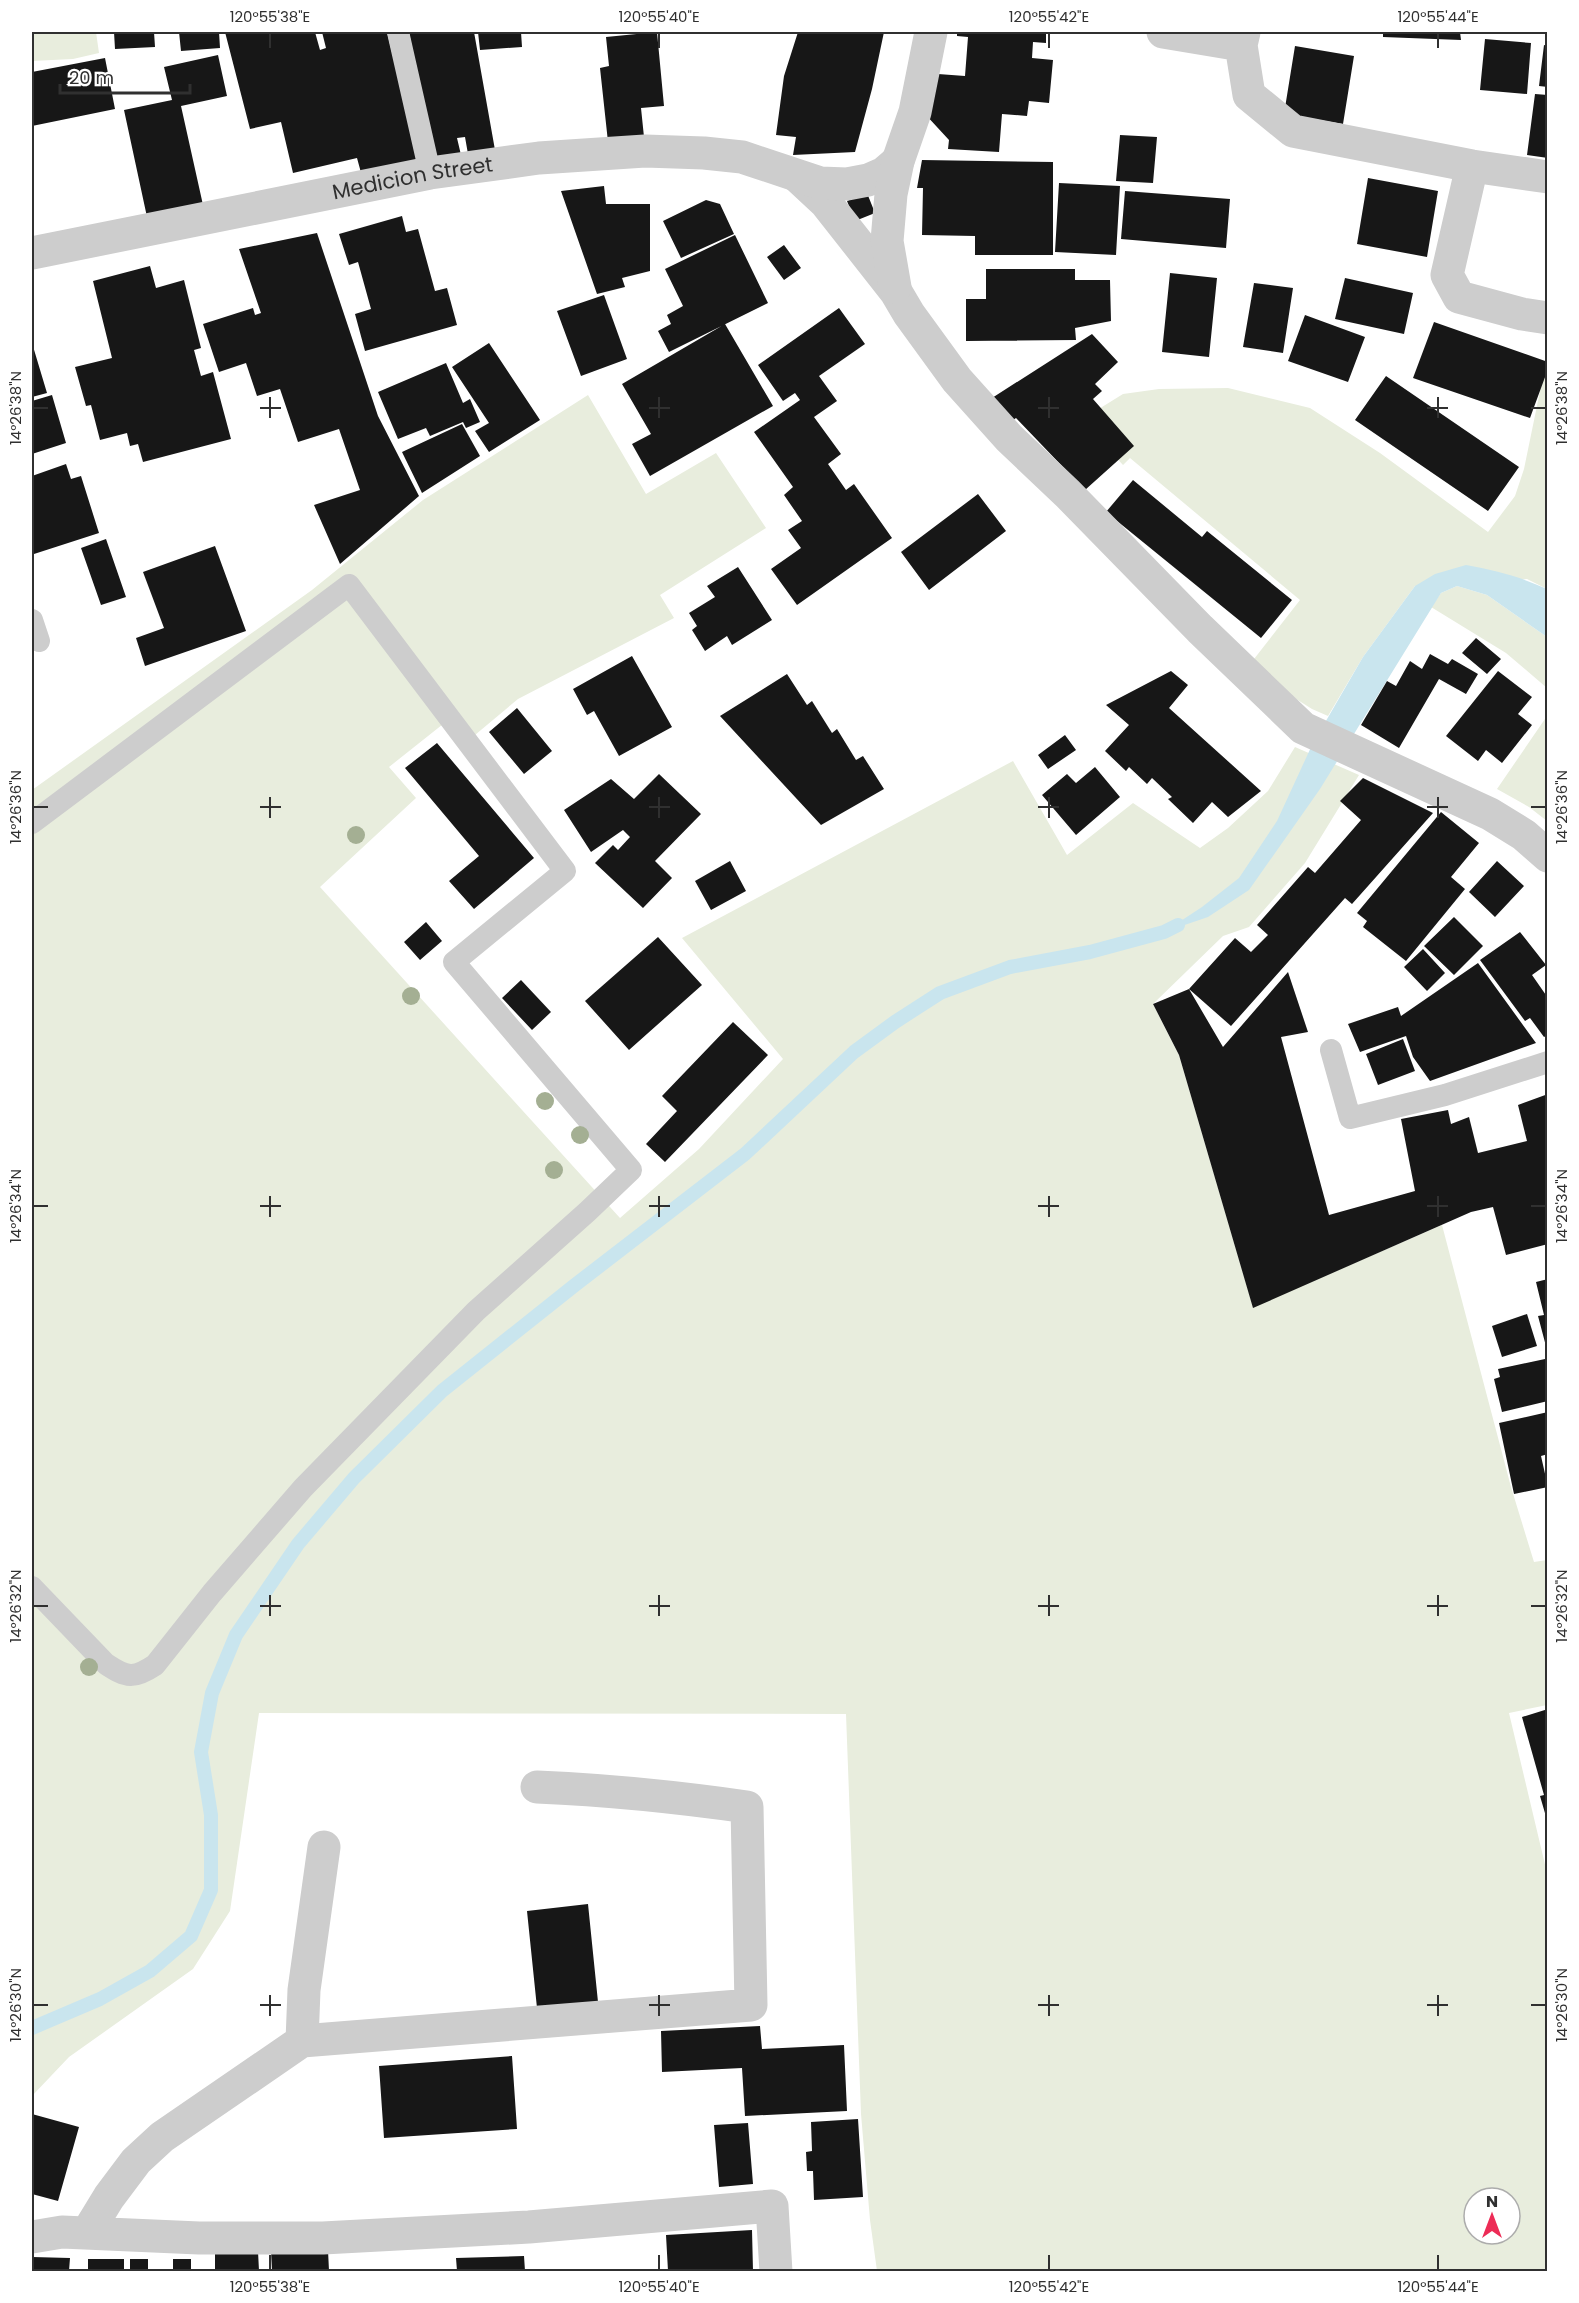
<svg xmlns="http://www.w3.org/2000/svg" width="1579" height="2303" font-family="Poppins,sans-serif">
  <rect width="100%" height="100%" fill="#fff"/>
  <path fill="#e8eddd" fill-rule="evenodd" d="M32 32H96L99 53 73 59 32 61Z
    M1547 357V589L1527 579 1415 586 1363 657 1328 716 1312 709 1247 668 1300 600 1130 458 1123 465 1081 420 1123 394 1159 389 1228 388 1310 408 1380 453 1488 532 1515 496 1524 469Z
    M588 395 646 494 716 453 766 528 660 595 674 618 518 699 475 735 457 713 389 767 416 798 320 887 620 1218 699 1149 783 1059 682 938 1013 761 1067 855 1133 803 1200 848 1228 828 1268 791 1295 747 1359 775 1305 863 1249 927 1223 936 1153 1004 1179 1055 1253 1307 1442 1225 1511 1487 1534 1562 1547 1560V1705L1509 1713 1547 1873V2271H877L870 2220 861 2114 846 1714 259 1713 230 1911 193 1969 69 2057 32 2096V790L312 590 423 500ZM1474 2198H1510V2234H1474Z
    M1457 586 1487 595 1547 637V688L1506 653 1431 607 1441 593Z
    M1547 716V821L1529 807 1497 789Z"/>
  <path fill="#c9e5ee" d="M1466 565C1495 570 1521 577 1547 589V637L1487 595 1457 586 1441 593 1320 789 1249 890 1208 917 1164 932 1202 907 1239 878 1277 821 1312 745 1363 657 1415 586 1435 574Z"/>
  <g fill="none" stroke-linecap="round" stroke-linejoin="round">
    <path stroke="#c9e5ee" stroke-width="14" d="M32 2028 100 1999 150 1971 191 1936 211 1890V1815L201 1752 212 1693 236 1635 298 1544 354 1478 442 1391 575 1285 745 1154 854 1052 895 1022 940 993 1010 967 1090 952 1164 932 1178 925"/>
  </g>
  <path fill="#171717" d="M114 32H154L155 47 115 49Z
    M179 32H219L220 48 181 51Z
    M225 32H315L320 50 326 48 322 32H387L420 166 363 180 357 158 293 173 281 122 250 129Z
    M409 32H474L495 150 468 154 465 137 457 138 461 155 432 160Z
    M478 32H521L522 47 480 50Z
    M657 32 664 106 641 108 644 137 608 142 600 68 609 66 606 37Z
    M798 32H884L872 89 855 152 793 155 796 137 776 135 784 76Z
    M957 32H1046V43L1033 42 1032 58 1053 60 1049 103 1029 101 1027 116 1002 114 999 152 948 149 949 140 925 114 938 74 965 76 968 37 957 36Z
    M1383 32H1460L1461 40 1383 37Z
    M1485 39 1531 43 1527 94 1480 90Z
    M1544 45 1548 46V87L1539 86Z
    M1295 46 1354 56 1343 124 1284 114Z
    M218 55 227 96 181 106 203 205 147 217 124 110 172 100 164 67Z
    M105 58 115 109 32 126V72Z
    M1535 94 1548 95V158L1527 155Z
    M1120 135 1157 137 1153 183 1116 181Z
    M922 160 1053 162V255H975V236L922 235 923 188H917Z
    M1368 178 1438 191 1427 257 1357 244Z
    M1059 183 1120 186 1116 255 1055 252Z
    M604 186 606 204H650V271L622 278 625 287 597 294 561 191Z
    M1125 191 1230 199 1226 248 1121 239Z
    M867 193 875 213 855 221 847 201Z
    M706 200 720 204 734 234 681 258 663 221Z
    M402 216 406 232 418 229 435 291 447 288 457 325 365 351 355 314 371 309 358 262 349 265 339 234Z
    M317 233 378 416 419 496 340 564 314 505 360 490 339 429 298 442 280 389 257 396 246 363 219 372 203 324 253 308 255 315 261 313 239 249Z
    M735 235 768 303 669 352 658 331 671 324 667 315 683 306 665 269Z
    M784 245 801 268 784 280 767 257Z
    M150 266 156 288 184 280 201 348 194 350 201 376 213 372 231 439 143 462 138 444 130 446 127 433 100 440 91 405 86 406 75 367 112 358 93 281Z
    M986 269H1075V280H1110L1111 321 1075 328 1076 340 966 341V299H986Z
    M1170 273 1217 278 1209 357 1162 352Z
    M1345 278 1413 293 1404 334 1335 319Z
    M1254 283 1293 288 1283 353 1243 347Z
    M604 295 627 359 581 376 557 311Z
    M839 308 865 344 819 376 837 401 814 417 841 454 828 464 846 490 854 484 892 538 797 605 771 569 801 548 788 530 802 521 784 495 793 487 754 432 800 400 795 393 783 401 758 365Z
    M1305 315 1365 337 1348 382 1288 361Z
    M1434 322 1548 362V369L1530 418 1413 378Z
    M725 324 773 406 650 476 632 444 651 434 622 384Z
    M1092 334 1118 362 1095 384 1102 391 1093 399 1134 446 1085 490 1016 418 1010 422 992 398Z
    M32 343 47 393 32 397Z
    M489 343 540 420 489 452 475 431 489 423 452 367Z
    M446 363 463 403 470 399 480 422 466 428 463 422 430 436 426 428 398 439 378 392Z
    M1386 376 1519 467 1488 511 1355 420Z
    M52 395 66 443 32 454V401Z
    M462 424 480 456 422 493 402 452Z
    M66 464 71 479 81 476 99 533 34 554 32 546V476Z
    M1133 480 1202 537 1207 531 1292 600 1261 638 1106 512Z
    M978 494 1006 531 929 590 901 552Z
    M106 539 126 597 101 605 81 548Z
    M215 546 246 631 145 666 136 638 164 628 143 572Z
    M738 567 772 620 732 645 727 636 705 651 692 630 697 626 689 613 715 597 707 586Z
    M1476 638 1501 659 1487 674 1462 653Z
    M1430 654 1448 664 1452 659 1478 674 1466 694 1439 679 1399 748 1361 725 1387 681 1396 686 1410 661 1422 669Z
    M632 656 672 727 619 756 594 711 587 715 573 689Z
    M1171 671 1188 685 1169 708 1261 791 1228 817 1212 802 1193 823 1168 799 1172 797 1152 778 1147 784 1129 767 1126 771 1105 751 1129 725 1106 705Z
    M1498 671 1532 697 1518 714 1532 725 1502 763 1486 750 1478 761 1446 736Z
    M787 674 807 705 812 701 832 733 837 729 856 760 863 756 884 789 821 825 720 716Z
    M517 708 552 751 524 774 489 732Z
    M1065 735 1076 750 1048 769 1038 755Z
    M437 743 534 858 474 909 449 881 479 856 405 768Z
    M1095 767 1120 797 1076 835 1042 795 1067 774 1076 783Z
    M659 774 701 814 655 861 672 878 643 908 595 863 613 845 618 850 630 837 623 830 591 852 564 810 611 779 634 799Z
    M1363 778 1433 813 1352 904 1345 898 1231 1026 1189 989 1235 938 1251 952 1268 935 1257 925 1308 867 1315 873 1361 820 1340 801Z
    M1441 812 1479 843 1451 877 1465 889 1406 961 1363 927 1367 921 1357 913Z
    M730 861 746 891 711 910 695 881Z
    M1497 861 1524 886 1495 917 1469 892Z
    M1454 917 1483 946 1454 975 1424 946Z
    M426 922 442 941 420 960 404 942Z
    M1520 932 1546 965 1532 975 1548 998V1035L1544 1037 1530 1018 1525 1021 1480 960Z
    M658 937 702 985 629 1050 585 1001Z
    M1423 949 1445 973 1427 991 1404 967Z
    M1478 963 1536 1043 1430 1081 1413 1057 1406 1036 1360 1052 1348 1024 1398 1007 1401 1016Z
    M1288 972 1308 1032 1281 1037 1329 1215 1415 1191 1401 1119 1448 1110 1451 1124 1469 1117 1478 1153 1527 1141 1518 1105 1548 1094V1244L1506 1255 1493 1207 1471 1212 1253 1308 1179 1055 1153 1004 1189 989 1223 1047Z
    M521 980 551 1012 532 1030 502 998Z
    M733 1022 768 1055 665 1162 646 1144 677 1111 662 1096Z
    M1403 1039 1415 1071 1378 1085 1366 1054Z
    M1548 1279V1350H1547L1538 1316 1544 1315 1536 1282Z
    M1527 1314 1537 1346 1502 1357 1492 1326Z
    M1545 1359 1548 1369V1401L1502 1412 1494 1379 1500 1377 1498 1369Z
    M1548 1412V1454L1541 1456 1548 1487 1514 1494 1499 1423Z
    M1548 1709V1820H1547L1540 1796 1544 1795 1522 1717Z
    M588 1904 598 2002 537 2008 527 1911Z
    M760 2026 762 2049 844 2045 847 2111 745 2116 742 2068 662 2072 661 2031Z
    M512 2056 517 2129 384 2138 379 2066Z
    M32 2114 79 2127 58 2201 32 2194Z
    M858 2119 863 2197 814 2200 813 2171H807L806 2152 812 2151 811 2122Z
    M748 2123 753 2184 719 2187 714 2125Z
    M752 2230 753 2271H668L666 2235Z
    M328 2250 329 2271H272L271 2251Z
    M215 2251H258L259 2271H215Z
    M524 2256 525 2271H457L456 2258Z
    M32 2257 70 2258 69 2271H32Z
    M88 2259H124V2271H88Z
    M130 2259H148V2271H130Z
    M173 2259H191V2271H173Z"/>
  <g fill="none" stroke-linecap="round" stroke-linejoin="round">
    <path stroke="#cdcdcd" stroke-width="22" d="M398 32 430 173
      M32 620 39 641
      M32 823 349 585 565 871 454 962 631 1170 587 1212 476 1311 303 1488 212 1593 155 1665C134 1679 127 1678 106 1664L32 1587
      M1331 1050 1350 1118 1445 1095 1548 1062"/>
    <path stroke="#cdcdcd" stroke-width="33" d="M1163 32 1241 45
      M1244 32 1241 45 1249 95 1293 131 1472 166 1548 177
      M1472 166 1447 275 1459 297 1522 314 1548 318
      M302 2041 304 1990 324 1847
      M87 2233 109 2197 136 2161 162 2137 302 2041 751 2005 747 1807C677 1797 608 1790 537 1787
      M32 2237 62 2232 199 2238H323L529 2227 772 2206 776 2272"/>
    <g stroke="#cdcdcd" stroke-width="33">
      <path d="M797 176 826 203 896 292 909 314 957 380 1009 438 1068 494 1200 629 1303 728 1490 814 1524 835 1548 856"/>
      <path id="s1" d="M32 253 430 173 539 158 645 151 704 153 742 157 820 183 847 184 868 180 884 173 898 161"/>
      <path d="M895 287 887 241 891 194 898 161 915 112 931 32"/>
    </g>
  </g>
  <g fill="#a4af93">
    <circle cx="356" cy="835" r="9"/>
    <circle cx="411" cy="996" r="9"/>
    <circle cx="545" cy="1101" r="9"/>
    <circle cx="580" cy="1135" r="9"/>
    <circle cx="554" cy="1170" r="9"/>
    <circle cx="89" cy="1667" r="9"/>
  </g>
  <path fill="none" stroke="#303030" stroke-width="2" d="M270 33V48M659 33V48M1049 33V48M1438 33V48M270 397V418M659 397V418M1049 397V418M1438 397V418M33 408H48M260 408H281M649 408H670M1038 408H1059M1427 408H1448M1531 408H1546M270 797V818M659 797V818M1049 797V818M1438 797V818M33 807H48M260 807H281M649 807H670M1038 807H1059M1427 807H1448M1531 807H1546M270 1196V1217M659 1196V1217M1049 1196V1217M1438 1196V1217M33 1206H48M260 1206H281M649 1206H670M1038 1206H1059M1427 1206H1448M1531 1206H1546M270 1595V1616M659 1595V1616M1049 1595V1616M1438 1595V1616M33 1606H48M260 1606H281M649 1606H670M1038 1606H1059M1427 1606H1448M1531 1606H1546M270 1995V2016M659 1995V2016M1049 1995V2016M1438 1995V2016M33 2005H48M260 2005H281M649 2005H670M1038 2005H1059M1427 2005H1448M1531 2005H1546M270 2255V2270M659 2255V2270M1049 2255V2270M1438 2255V2270"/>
  <g text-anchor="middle" stroke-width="6" stroke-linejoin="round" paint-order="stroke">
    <g font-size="21" fill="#303030" stroke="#fff">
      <text dy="7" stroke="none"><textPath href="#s1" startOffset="388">Medicion Street</textPath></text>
    </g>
  </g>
  <rect width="1579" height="2303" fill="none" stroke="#ffffff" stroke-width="66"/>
  <g transform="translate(1492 2216)"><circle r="28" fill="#ffffff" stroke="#acacac" stroke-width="1.5"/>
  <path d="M0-4.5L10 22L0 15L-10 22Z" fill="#ed2c56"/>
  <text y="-9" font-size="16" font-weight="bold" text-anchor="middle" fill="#303030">N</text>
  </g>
  <path d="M60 84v9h130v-9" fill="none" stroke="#303030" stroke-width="3"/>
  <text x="69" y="84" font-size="18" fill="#303030" stroke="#ffffff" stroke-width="4.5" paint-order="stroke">20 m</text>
  <rect x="33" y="33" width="1513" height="2237" fill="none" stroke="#303030" stroke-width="2"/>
  <g font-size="15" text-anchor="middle" fill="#303030">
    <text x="270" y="22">120°55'38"E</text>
    <text x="659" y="22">120°55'40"E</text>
    <text x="1049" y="22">120°55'42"E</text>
    <text x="1438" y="22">120°55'44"E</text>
    <text transform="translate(16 408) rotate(-90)" y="5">14°26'38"N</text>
    <text transform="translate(1562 408) rotate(-90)" y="5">14°26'38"N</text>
    <text transform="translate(16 807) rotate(-90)" y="5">14°26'36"N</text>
    <text transform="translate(1562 807) rotate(-90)" y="5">14°26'36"N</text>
    <text transform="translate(16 1206) rotate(-90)" y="5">14°26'34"N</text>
    <text transform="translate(1562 1206) rotate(-90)" y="5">14°26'34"N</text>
    <text transform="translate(16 1606) rotate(-90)" y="5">14°26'32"N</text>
    <text transform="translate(1562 1606) rotate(-90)" y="5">14°26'32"N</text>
    <text transform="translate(16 2005) rotate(-90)" y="5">14°26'30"N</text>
    <text transform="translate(1562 2005) rotate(-90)" y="5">14°26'30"N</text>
    <text x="270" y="2292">120°55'38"E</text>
    <text x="659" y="2292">120°55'40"E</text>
    <text x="1049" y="2292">120°55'42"E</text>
    <text x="1438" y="2292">120°55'44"E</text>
  </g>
</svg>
